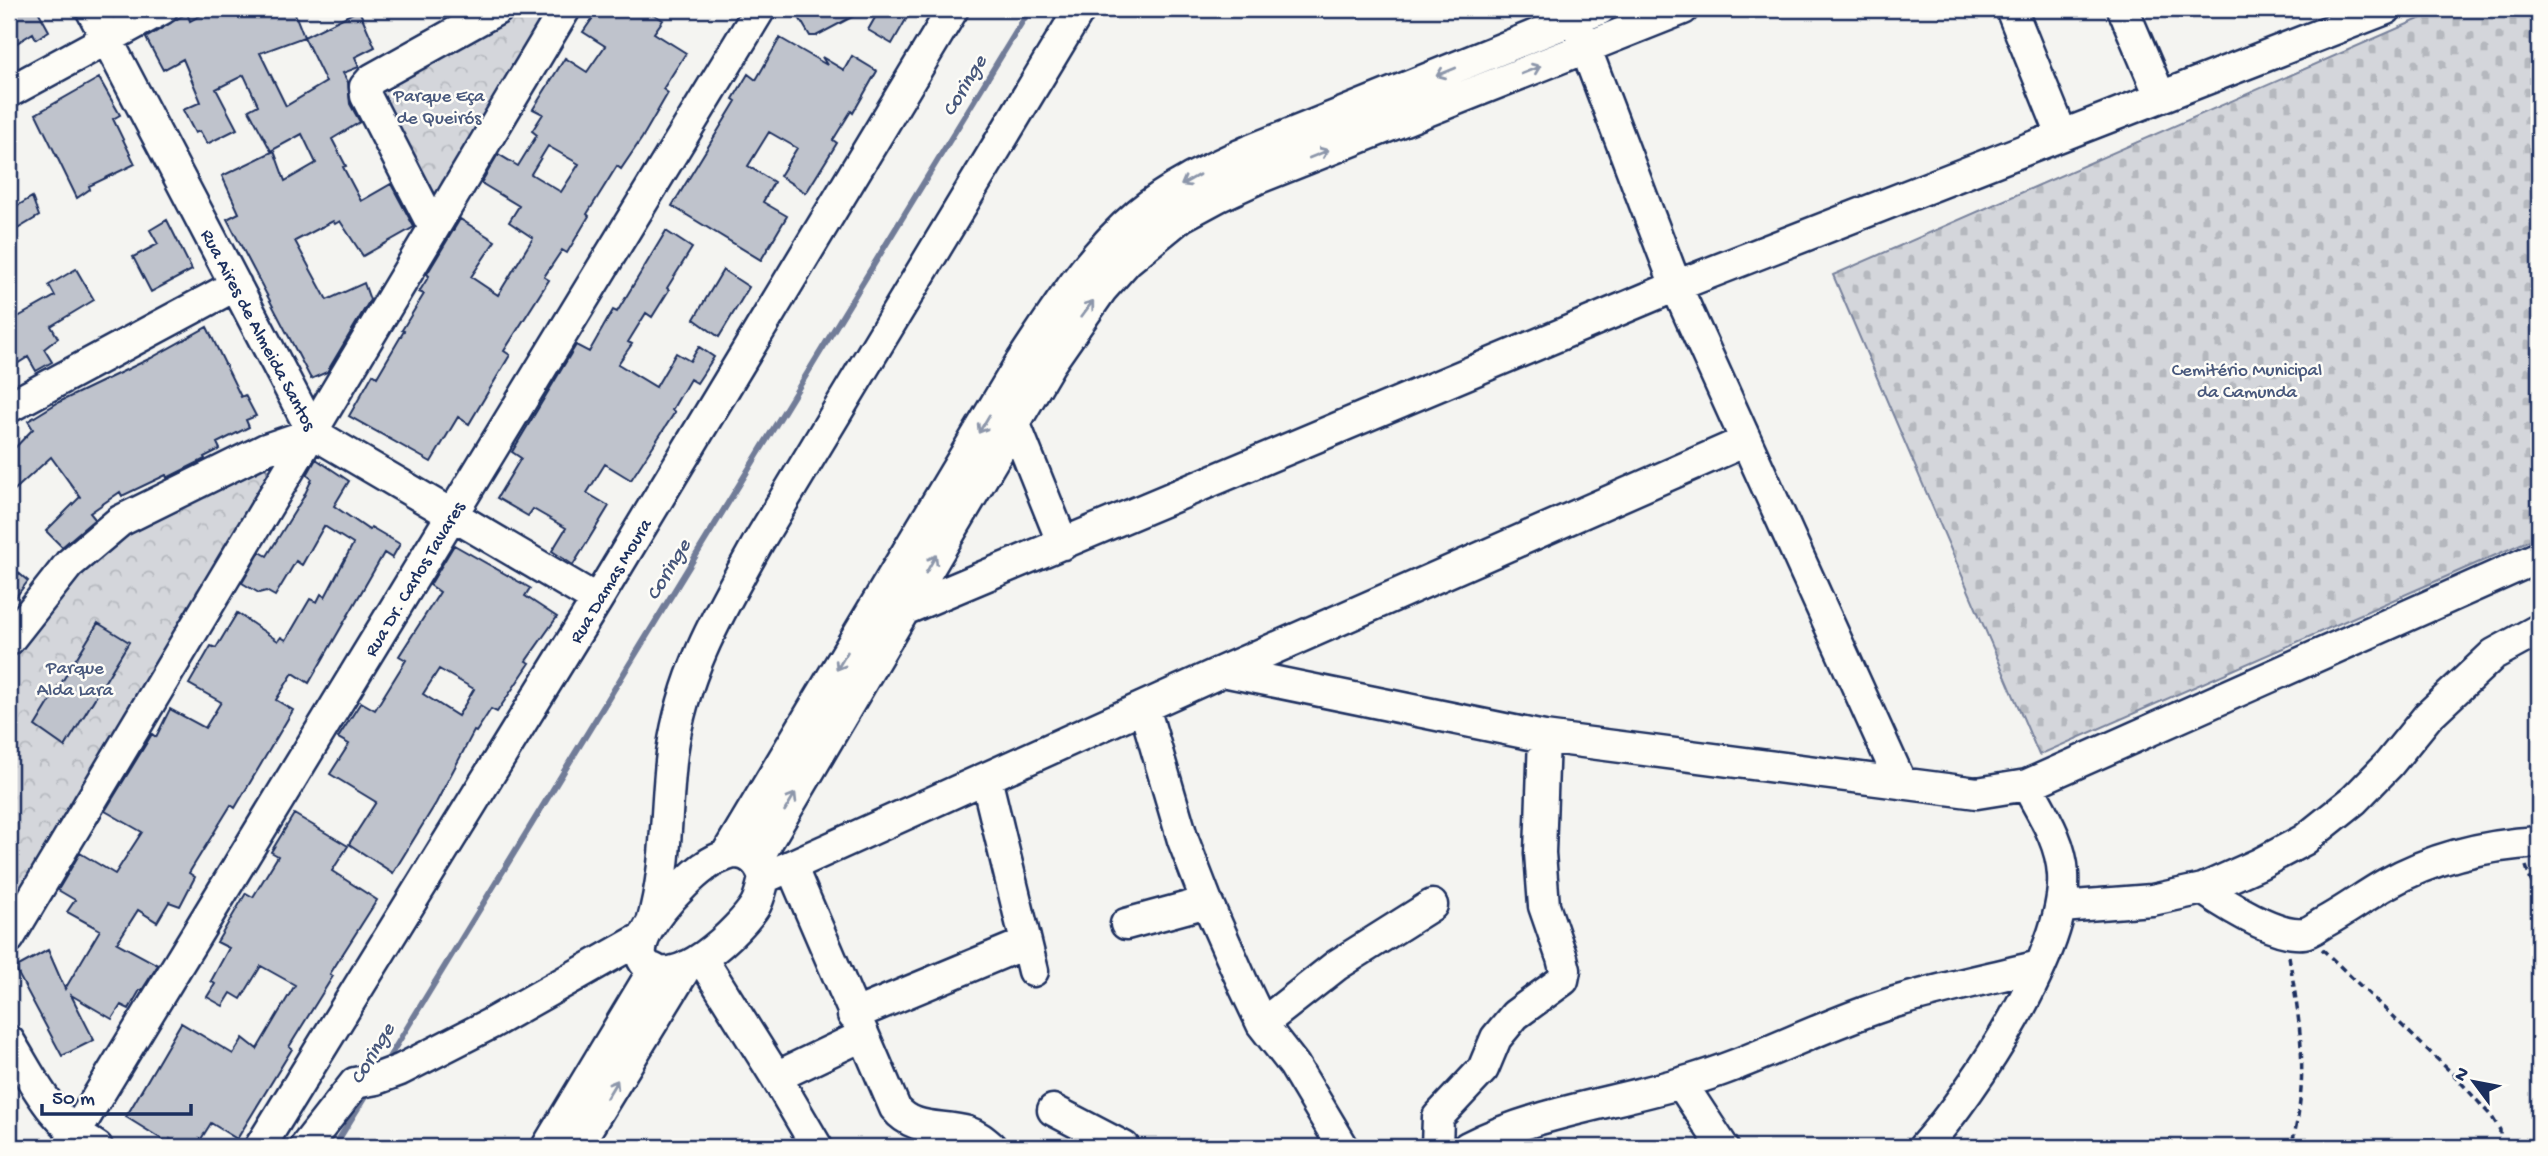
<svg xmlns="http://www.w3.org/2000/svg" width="2548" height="1156" font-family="'Gochi Hand',sans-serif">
  <defs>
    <pattern id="cemetery-stones" width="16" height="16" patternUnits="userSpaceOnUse" patternTransform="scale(1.75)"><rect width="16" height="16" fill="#d4d6db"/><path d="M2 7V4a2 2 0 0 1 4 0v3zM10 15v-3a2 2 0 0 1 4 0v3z" fill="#b5b8be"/></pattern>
    <pattern id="park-crowns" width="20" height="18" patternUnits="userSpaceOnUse" patternTransform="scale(1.75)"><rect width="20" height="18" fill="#d4d6db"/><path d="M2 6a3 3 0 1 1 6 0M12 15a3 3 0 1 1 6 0" fill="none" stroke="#b5b8be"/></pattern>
  </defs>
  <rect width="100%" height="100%" fill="#f4f4f1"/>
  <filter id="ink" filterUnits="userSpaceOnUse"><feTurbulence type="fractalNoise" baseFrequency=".0143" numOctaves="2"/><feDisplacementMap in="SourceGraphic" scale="14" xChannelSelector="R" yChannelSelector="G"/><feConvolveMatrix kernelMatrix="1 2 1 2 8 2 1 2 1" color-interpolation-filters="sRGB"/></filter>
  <g filter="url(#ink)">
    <path fill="url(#cemetery-stones)" stroke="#78829c" stroke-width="2" d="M2442 9H2539V536L2039 755 1833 275Z"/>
    <path fill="url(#park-crowns)" stroke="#78829c" stroke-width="2" d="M508 9H556L436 206 378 93 381 81Z
      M262 466 267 470 268 476 9 910V659L76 573 124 532Z"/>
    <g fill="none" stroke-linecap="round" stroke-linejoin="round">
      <path stroke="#717c98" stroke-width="6" d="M385 1064 1030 9
        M334 1147 368 1092"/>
    </g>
    <path fill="#bfc3cc" stroke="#1b2f5e" stroke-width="2" fill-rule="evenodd" d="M9 9H37L49 31 36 39 33 33 9 48Z
      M212 9 215 12 221 9H293L304 37 260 53 286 106 326 82 304 37 359 10 375 47 355 57 359 67 343 73 348 82 350 104 360 122 332 139 346 166 343 167 361 201 391 184 414 227 363 256 340 221 335 224 333 221 295 241 327 300 364 283 370 300 327 372 311 379 227 219 239 213 222 176 274 151 285 181 316 163 302 134 271 151 249 110 258 105 244 75 216 89 237 129 207 144 200 131 195 133 183 110 201 102 183 59 163 70 146 38 187 13 190 21Z
      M599 9H644L663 20 654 33 686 53 663 89 668 93 642 138 621 169 617 166 587 214 589 216 567 253 562 250 544 277 549 280 504 351 510 355 469 424 458 417 431 462 349 416 373 374 377 377 404 331 402 330 424 294 419 292 429 276 427 274 460 219 495 241 471 277 498 295 533 238 509 222 519 206 481 183 498 154 518 166 537 135 532 131 543 114 533 109 565 58 587 72 605 46 583 32ZM548 146 579 164 561 192 531 174Z
      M794 9H867L816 36H810Z
      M880 9H912L892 44 868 30Z
      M780 38 827 65 822 57 844 70 852 56 877 71 853 113 851 111 833 140 837 143 806 193 780 176 797 148 769 132 748 166 774 182 763 202 787 216 761 260 672 206 736 101 733 99 748 74 756 80Z
      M99 78 120 115 113 119 135 164 89 186 90 189 77 198 36 114Z
      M32 197 39 216 9 234V211Z
      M167 220 192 270 151 292 133 257 158 244 150 230Z
      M666 231 692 248 667 288 669 290 652 317 646 313 628 342 632 344 618 364 656 387 676 353 690 361 699 347 714 357 697 383 690 379 672 410 675 412 631 480 605 464 587 493 609 506 573 565 552 551 566 528 533 509 528 516 497 498 521 458 512 452 576 345 589 352 613 310 617 312Z
      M76 269 94 300 51 326 58 338 44 349 52 362 36 371 28 357 9 369V322L55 296 49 285Z
      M723 270 749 287 719 337 694 319Z
      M207 327 241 397 245 395 256 416 246 420 249 427 217 443 220 449 204 457 205 459 167 478 166 475 122 496 120 492 90 513 95 519 62 547 46 531 80 497 51 457 9 495V454L33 429 28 421 59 402 151 358Z
      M316 459 349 481 334 506 369 530 371 527 400 544 392 558 384 553 309 683 293 673 276 700 293 710 235 808 231 805 189 873 195 877 180 906 169 902 157 922 138 910 117 943 158 965 142 990H140L129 1009 121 1005 112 1019 71 995 94 1040 62 1056 15 968 48 950 65 989 100 930 67 912 75 900 58 890 80 853 115 874 142 832 105 811 152 734 156 737 170 709 205 728 221 702 189 684 211 646 216 648 237 613 278 641 281 637 286 640 310 599 317 602 321 594 325 597 353 544 324 526 302 565 296 561 275 596 266 591 259 593 242 583 260 552 267 556 303 498 312 479 307 475Z
      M454 545 530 588 525 596 557 617 526 661 530 663 497 712 491 709 476 732 474 731 436 803 393 873 349 844 376 802 330 774 349 744 338 738 361 702 375 710 406 660 399 656 440 592 430 585ZM439 669 474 689 458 716 423 694Z
      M9 565 28 581 9 606Z
      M98 623 129 642 65 747 35 726Z
      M294 814 348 846 332 871 377 900 330 974 333 976 289 1047 292 1049 237 1139 211 1123 196 1147H184L170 1139 168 1143 126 1117 181 1023 233 1054 243 1038 257 1049 295 985 261 966 241 999 231 993 223 1006 207 997 215 984 211 981 229 948 217 942 246 893 253 897 278 856 271 852Z"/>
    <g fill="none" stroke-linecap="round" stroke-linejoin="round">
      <g stroke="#1b2f5e" stroke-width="35">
        <path id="minor" d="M91 9 313 433 597 600
          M2011 9 2062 135
          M2123 9 2160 96
          M1579 31 1676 286 1901 783
          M9 92 162 9
          M434 228 366 96 365 87 372 79 498 9
          M9 407 236 285
          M1014 422 1063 544
          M871 613 904 610 1676 286 2386 9
          M9 640 69 564 120 521 266 449 313 433
          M1223 671 1544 737 1977 793 2027 785 2539 557
          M1144 707 1183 840 1207 902 1244 986 1262 1024 1294 1065 1343 1147
          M986 778 1033 971
          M733 853C750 852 760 863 764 878 762 887 760 896 756 904 743 927 671 999 644 962 627 938 686 880 704 867 713 860 723 856 733 853Z
          M726 855 1019 365C1055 311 1088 256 1139 213 1172 185 1212 168 1251 150L1600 9
          M756 861 1049 365 1102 289 1127 261 1182 216 1219 196 1256 179 1683 9
          M791 866 895 1108C914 1132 941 1124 968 1132 977 1135 984 1141 991 1147
          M764 878 1223 671 1746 441
          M2203 889C2225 904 2277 937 2304 933 2310 932 2318 926 2323 923 2345 911 2365 896 2386 884 2434 857 2485 845 2539 842
          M2061 907 2152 900 2203 889 2259 864 2304 840 2354 800 2389 764 2428 716 2494 654 2538 630
          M652 923C668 868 665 810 672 753 683 672 720 611 759 541L1080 9
          M1126 924 1207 902
          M9 938 565 9
          M702 959 776 1077 817 1147
          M853 1015 1026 943
          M1262 1024 1337 965 1432 905
          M9 1041C36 1085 50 1120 97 1147
          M776 1077 862 1036
          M1681 1083 1723 1147
          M1053 1110 1124 1147
          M67 1147 760 9
          M260 1147 597 600 953 9
          M305 1147 355 1083 376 1079 400 1070 490 1024 644 937
          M547 1147 654 969
          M576 1147 687 966
          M1437 1147 1438 1117 1483 1069 1496 1038 1515 1015 1563 980 1565 970 1562 958 1544 906 1540 853 1544 737
          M1468 1147C1534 1113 1609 1104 1681 1083 1754 1063 1822 1024 1895 1002 1942 988 1991 978 2039 966
          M1924 1147C1974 1091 2068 950 2063 874 2061 841 2042 813 2027 785"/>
      </g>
      <path stroke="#1b2f5e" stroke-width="3.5" stroke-dasharray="7 5" stroke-linecap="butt" d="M2526 866 2531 881 2539 896
        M2322 949 2456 1077 2492 1117 2500 1130V1147
        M2289 956C2300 1023 2310 1080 2291 1147"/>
      <use href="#minor" stroke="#fdfcf7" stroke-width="30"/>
    </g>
    <defs><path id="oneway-shaft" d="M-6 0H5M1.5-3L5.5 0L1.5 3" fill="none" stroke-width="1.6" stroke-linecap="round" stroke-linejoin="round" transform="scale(1.75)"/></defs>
    <g stroke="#8c96aa">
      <use href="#oneway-shaft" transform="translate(1531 70) rotate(-22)"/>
      <use href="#oneway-shaft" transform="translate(1446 72) rotate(158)"/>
      <use href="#oneway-shaft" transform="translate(1319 154) rotate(-22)"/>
      <use href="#oneway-shaft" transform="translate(1190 180) rotate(150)"/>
      <use href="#oneway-shaft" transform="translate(1087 309) rotate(-53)"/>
      <use href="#oneway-shaft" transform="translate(984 424) rotate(121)"/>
      <use href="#oneway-shaft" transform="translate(931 564) rotate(-60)"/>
      <use href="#oneway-shaft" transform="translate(842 661) rotate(121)"/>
      <use href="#oneway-shaft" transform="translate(790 802) rotate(-59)"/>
      <use href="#oneway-shaft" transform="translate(612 1089) rotate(-59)"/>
    </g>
  </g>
  <g text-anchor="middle" stroke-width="5" stroke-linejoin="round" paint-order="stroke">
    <g font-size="19" fill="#49597d" stroke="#fdfcf7">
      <text x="439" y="101">Parque Eça<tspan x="439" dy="22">de Queirós</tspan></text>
      <text x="2247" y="375">Cemitério Municipal<tspan x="2247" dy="22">da Camunda</tspan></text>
      <text x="75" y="673">Parque<tspan x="75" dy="22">Alda Lara</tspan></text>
    </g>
    <g font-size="19" fill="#1b2f5e" stroke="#fdfcf7">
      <text transform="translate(260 329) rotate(62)" y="7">Rua Aires de Almeida Santos</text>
      <text transform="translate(413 578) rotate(-59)" y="7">Rua Dr. Carlos Tavares</text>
      <text transform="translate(609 580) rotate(-59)" y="7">Rua Damas Moura</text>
    </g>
    <g font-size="21" font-style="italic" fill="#46567b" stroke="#fdfcf7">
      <text transform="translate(963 85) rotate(-59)" y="7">Coringe</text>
      <text transform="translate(667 569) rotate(-59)" y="7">Coringe</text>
      <text transform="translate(371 1053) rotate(-59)" y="7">Coringe</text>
    </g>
  </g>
  <rect width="2548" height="1156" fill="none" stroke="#fdfcf7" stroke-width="35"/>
  <rect x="18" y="18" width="2513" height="1121" fill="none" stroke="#1b2f5e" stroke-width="2.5" filter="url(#ink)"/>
  <g transform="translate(2474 1082) rotate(302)" stroke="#fdfcf7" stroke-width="5" paint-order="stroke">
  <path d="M0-5L12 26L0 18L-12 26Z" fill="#1b2f5e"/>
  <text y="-10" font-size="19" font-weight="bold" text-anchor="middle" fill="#1b2f5e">N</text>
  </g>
  <path d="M42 1104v10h149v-10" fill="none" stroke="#1b2f5e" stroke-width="3.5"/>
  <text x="52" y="1104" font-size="21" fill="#1b2f5e" stroke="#fdfcf7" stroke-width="5" paint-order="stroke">50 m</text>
</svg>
